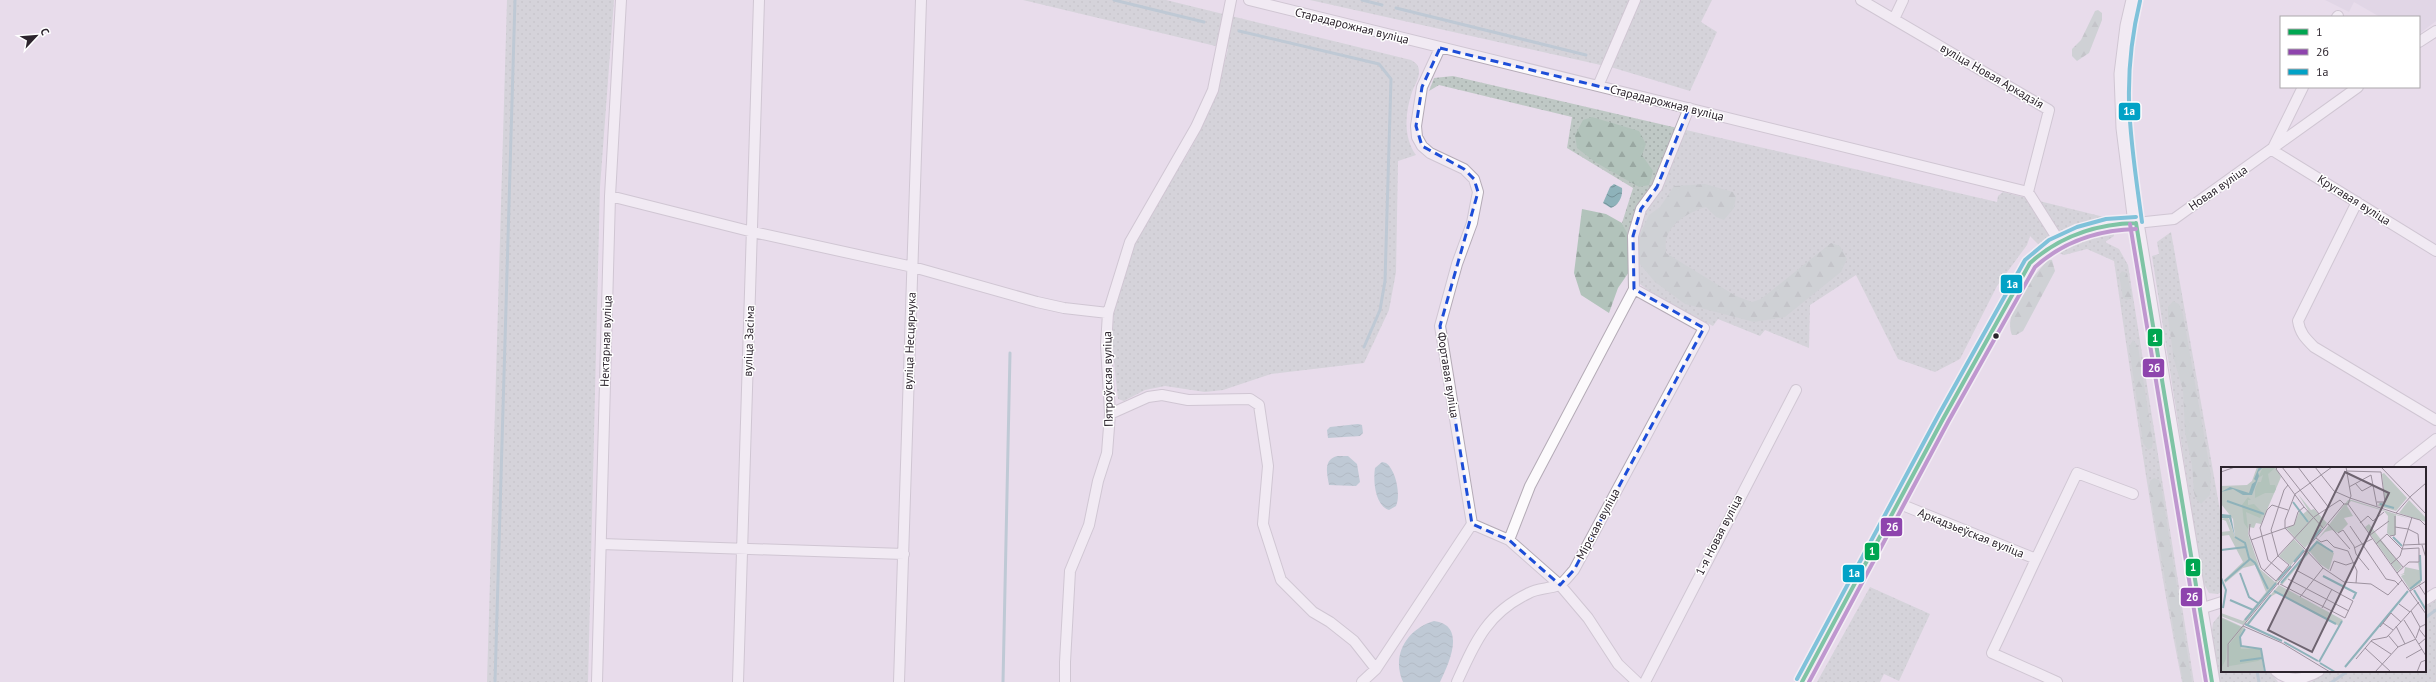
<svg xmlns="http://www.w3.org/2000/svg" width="2436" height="682" font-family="'PT Sans',sans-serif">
  <defs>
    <pattern id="grass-dots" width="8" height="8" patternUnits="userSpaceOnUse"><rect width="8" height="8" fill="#bfc8c5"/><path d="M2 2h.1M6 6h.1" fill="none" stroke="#a4acaa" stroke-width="1.8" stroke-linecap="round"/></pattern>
    <pattern id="forest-firs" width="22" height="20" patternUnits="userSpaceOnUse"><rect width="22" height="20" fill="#b2c3bb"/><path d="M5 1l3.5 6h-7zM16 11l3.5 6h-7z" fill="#99a7a1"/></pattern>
    <pattern id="water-waves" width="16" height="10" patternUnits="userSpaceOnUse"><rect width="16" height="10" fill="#8eb2ba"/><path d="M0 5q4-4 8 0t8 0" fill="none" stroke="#749198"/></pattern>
  </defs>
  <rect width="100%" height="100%" fill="#e8dceb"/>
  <path fill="#dacee0" d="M2325 0H2436V21L2419 34V17H2380L2354 2 2349 12Z"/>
  <path fill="url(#grass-dots)" d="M507 0H614L600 187 588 682H487Z
    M1023 0H1166L1411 60C1416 63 1419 65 1419 72 1419 79 1414 86 1412 92 1405 113 1403 137 1416 155L1398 161 1396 272 1389 310 1364 363 1271 374 1223 390 1205 392 1165 386 1145 390 1124 401 1118 399C1114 360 1109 332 1117 293 1129 234 1171 187 1198 135 1212 108 1220 79 1228 49Z
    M1310 0H1712L1701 22 1717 32 1690 91 1614 68Z
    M1453 76 1997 202 1998 196 2003 192 2104 217 2111 225 2114 236 2105 242 2119 249 2128 265 2194 682H2182C2154 542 2135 402 2114 261L2087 249 2064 255 2039 245 2030 236 2027 245 1997 286 1960 359 1935 372 1898 359 1856 275 1810 305 1809 348 1765 330 1760 336 1718 319 1713 326C1696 317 1634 288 1629 271 1624 255 1630 239 1622 223L1633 188 1567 148 1572 117 1439 85 1429 91 1434 78Z
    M2171 232 2222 522V592L2217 594 2209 593 2203 582 2152 256 2159 254 2157 242Z
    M1870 587 1930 614 1899 681 1884 674 1880 682H1817Z
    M2436 600V682H2311L2328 671H2425V607Z
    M2222 612V671H2270L2278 682H2219L2212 630 2213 623Z"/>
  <path fill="url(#forest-firs)" d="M2098 10 2102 13V20L2089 53 2077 61 2072 56V49L2081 40 2095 11Z
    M1592 117 1639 131 1646 144 1642 155 1653 171 1649 185 1639 187 1595 162 1577 148 1575 135 1583 120Z
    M1705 184 1733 192 1736 197 1734 208 1724 220 1716 217 1706 207C1692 211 1672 221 1667 237 1665 241 1666 248 1666 253L1736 296 1752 302 1761 299 1831 243 1840 246 1847 259 1841 272 1785 317 1754 322 1685 304 1655 282 1639 263 1637 241 1649 215 1660 207 1674 186Z
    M1582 209 1606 214 1622 223 1627 233 1630 249 1629 272 1618 288 1609 313 1581 295 1574 273Z
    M2048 260H2052L2055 271 2023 331 2016 335H2012C2002 313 2034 275 2048 260Z
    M2122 271 2127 273 2132 297 2127 300 2123 298 2119 275Z
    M2173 301 2179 304 2183 314 2211 475 2210 495 2201 504 2196 499 2194 493 2192 465 2185 432 2183 390 2174 360 2168 318V307Z
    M2133 340 2138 346 2153 442 2152 448 2148 450 2143 443 2129 347Z
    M2154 478 2159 480 2161 485 2192 682H2183L2179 660 2149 487 2150 481Z"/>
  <path fill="url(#water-waves)" d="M1614 184 1622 188C1623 196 1619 205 1611 208L1603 203 1610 187Z
    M1358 424 1362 425 1363 433 1360 436 1328 438 1327 430 1330 427Z
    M1337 456H1348L1357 464 1360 482 1356 486 1329 485C1327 473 1323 460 1337 456Z
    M1382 462 1386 463C1396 470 1401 495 1396 506L1389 510C1375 505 1373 481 1375 468Z
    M1434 621C1467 625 1449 663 1440 682H1403C1391 655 1407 629 1434 621Z"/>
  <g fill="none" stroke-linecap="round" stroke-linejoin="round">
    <path stroke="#8eb2ba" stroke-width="3" d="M1114 0 1204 22
      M1362 0 1382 5
      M1396 8 1586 55
      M1239 31 1379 64 1391 79 1385 281 1380 310 1364 347
      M2425 618 2436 610
      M2257 671 2259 682
      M495 682 515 0
      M1003 682 1010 353
      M2332 682 2348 671"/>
    <g stroke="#b4abb6" stroke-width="12">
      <path id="minor" d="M1249 0 2028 192 2059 241
        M1861 0 2049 110 2028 192
        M2337 17 2338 16
        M1894 19 1903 0
        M2419 42 2436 31
        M1598 86 1635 0
        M2273 148 2303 87
        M2272 150 2436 251
        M610 196 753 232 913 267 1037 302 1064 308 1108 313
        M2357 202 2298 321C2300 333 2305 338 2314 347L2436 420
        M2136 223 2174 219 2358 87
        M1110 414 1148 397 1162 395 1188 400 1250 399 1259 405 1268 466 1263 524 1281 580 1313 612 1330 622 1354 641 1376 669
        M2399 468 2436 439
        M1900 504 2036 559 1992 653 2057 682
        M1472 524 1509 540 1560 585 1588 618 1618 664 1637 682
        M1509 540 1530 486 1634 289 1633 236 1641 209 1657 187 1689 108
        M601 544 904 554
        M2036 559 2077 473 2133 494
        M2425 600 2436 593
        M2200 609 2222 602
        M2276 671C2288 682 2304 680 2319 671
        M597 682 610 196 621 0
        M738 682 759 0
        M899 682 921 0
        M1065 682V662L1070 571 1089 525 1098 481 1107 453 1110 414 1106 345 1108 313 1130 242 1196 127 1213 90 1231 0
        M1362 682 1376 669 1472 524 1440 326 1457 264 1472 223 1478 192 1474 179 1464 169 1430 153 1422 146 1417 137 1416 126 1422 87 1440 48
        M1457 682C1475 642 1487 613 1529 593 1538 588 1549 589 1559 585 1564 583 1570 574 1574 570L1704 328 1634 289
        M1645 682 1796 390"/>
    </g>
    <g stroke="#b4abb6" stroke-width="15">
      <path id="tertiary" d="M1802 682 1943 419 2030 263C2057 236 2099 222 2136 223"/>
    </g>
    <g stroke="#b4abb6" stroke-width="17">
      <path id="secondary" d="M2134 0 2128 26 2122 74 2124 128 2136 223 2212 682"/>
    </g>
    <use href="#minor" stroke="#fcfafc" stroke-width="10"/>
    <use href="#tertiary" stroke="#fcfafc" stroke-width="13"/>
    <use href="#secondary" stroke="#fcfafc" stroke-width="15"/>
    <g stroke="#fff" stroke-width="7">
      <path id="bus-1" d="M2136 223 2212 682
        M1802 682 1943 419 2030 263C2060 236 2096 224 2136 223"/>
    </g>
    <g stroke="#fff" stroke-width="7">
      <path id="bus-2" d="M2130 224 2206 682
        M1809 682 1948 422 2035 267C2064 241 2098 230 2136 229"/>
    </g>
    <g stroke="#fff" stroke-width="7">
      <path id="bus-3" d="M2140 1C2120 83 2131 141 2142 222
        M1797 679 1938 416 2025 260 2049 240 2077 227 2106 219 2136 217"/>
    </g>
    <use href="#bus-1" stroke="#00a651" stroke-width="4"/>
    <use href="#bus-2" stroke="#8e44ad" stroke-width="4"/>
    <use href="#bus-3" stroke="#02a2c6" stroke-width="4"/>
  </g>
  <path d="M0 0H2436V682H0ZM1440 48 1689 108 1657 187 1641 209 1633 236 1634 289 1704 328 1574 570 1560 585 1509 540 1472 524 1440 326 1478 192 1474 179 1464 169 1422 146 1416 126 1422 87Z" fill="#e8dceb" fill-opacity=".55" fill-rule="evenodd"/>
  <path fill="none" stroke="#1d4ed8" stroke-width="3" stroke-dasharray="8 5" stroke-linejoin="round" d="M1440 48 1689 108 1657 187 1641 209 1633 236 1634 289 1704 328 1574 570 1560 585 1509 540 1472 524 1440 326 1478 192 1474 179 1464 169 1422 146 1416 126 1422 87Z"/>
  <circle fill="#2c242d" stroke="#fff" stroke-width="1.5" cx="1996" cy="336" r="3.5"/>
  <g text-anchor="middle" stroke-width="3" stroke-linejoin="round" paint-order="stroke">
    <g font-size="12" fill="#2c242d" stroke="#fff">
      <text transform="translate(1352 26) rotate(14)" y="4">Старадарожная вуліца</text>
      <text transform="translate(1992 76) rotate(30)" y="4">вуліца Новая Аркадзія</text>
      <text transform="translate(1667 103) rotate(14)" y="4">Старадарожная вуліца</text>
      <text transform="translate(2218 188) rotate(-35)" y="4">Новая вуліца</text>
      <text transform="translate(2354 200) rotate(32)" y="4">Кругавая вуліца</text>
      <text transform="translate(606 341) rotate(-88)" y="4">Нектарная вуліца</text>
      <text transform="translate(749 341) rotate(-88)" y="4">вуліца Засіма</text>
      <text transform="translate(910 341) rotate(-88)" y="4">вуліца Несцярчука</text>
      <text transform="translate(1448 375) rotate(81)" y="4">Фортавая вуліца</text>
      <text transform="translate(1108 379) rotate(-91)" y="4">Пятроўская вуліца</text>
      <text transform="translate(1598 524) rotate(-62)" y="4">Мірская вуліца</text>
      <text transform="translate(1971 533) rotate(22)" y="4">Аркадзьеўская вуліца</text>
      <text transform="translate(1719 535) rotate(-63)" y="4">1-я Новая вуліца</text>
    </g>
  </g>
  <g transform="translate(2221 467)">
    <rect width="205" height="205" fill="#e8dceb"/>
    <path d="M36 0H57L55 1 60 10 40 57 35 56 33 61 28 60 27 67 39 102 54 115 69 98 58 89 73 72 83 82 22 158 0 149V146L22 154 45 125 34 98 22 101 4 116 3 113 22 95 8 68 0 69V65L9 64 5 54 0 52 7 50 14 70 12 52 0 37V19L26 18 31 14ZM163 6 186 31 175 44 157 39 158 36 164 35 161 7ZM77 27 90 43 93 42 106 56 84 81 65 61 73 58 78 45 82 47 87 43ZM127 33H131L190 52 175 48V68L169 69 166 66 167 49 163 44 130 34 126 39 132 49 123 51 127 57 122 62 117 66 111 63 104 65 97 72ZM188 33 205 51V55L178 46ZM148 57 181 100 176 105 144 60ZM96 73 113 86 108 103 99 97 89 85 61 118 60 116ZM200 95V116L189 123 180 109 184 107 179 108 183 106 184 100 198 103 197 96H193ZM58 118 122 153 118 159 56 126 49 130 27 159 24 158ZM0 150 24 161 19 170 20 180 40 182 43 205H0Z" fill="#bfc8c5"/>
    <path d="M42 0H55L47 7 49 18H54L55 22 53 26H44L34 31V22L37 15H40L42 8 37 11ZM27 30 30 33H27V38L33 37 42 46 39 51 25 45 27 62 23 56 21 38ZM0 151 20 160 6 178 5 192 0 202ZM22 160 18 170 20 182H39L41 191 37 194 15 198 14 195 15 198 8 199 7 179Z" fill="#b2c3bb"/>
    <path d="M38 0H42L37 5 38 9 31 28H22L12 22 0 25 9 20 28 26 31 17 35 14 33 12ZM1 47 10 48 14 70 8 51H0Z" fill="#8eb2ba"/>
    <path fill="none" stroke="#8eb2ba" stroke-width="2" d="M6 34 43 47M72 35 87 55M159 37 173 41M14 70 24 76 28 91 34 96 47 122M172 70 181 79M91 73 100 62M0 83 25 80M88 84 96 75 112 85M73 95 83 83M19 106 28 130 37 136M102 109 135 126 132 132M0 111 5 123 2 141M57 113 70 99M4 114 29 92M60 116 86 86M189 122 200 113 199 88M193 123 205 143M53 124 115 157M9 133 32 143M24 153 55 116M24 157 61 174M27 157 50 128M24 162 19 170 20 179 40 182 44 205M63 175 97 194M19 194 41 191M98 195 121 154M99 196 114 205M124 200 187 124"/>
    <path fill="none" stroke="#9d929f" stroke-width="1" d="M57 0 55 2 83 40 103 62M61 0 98 47M77 0 108 41M94 0 113 24 129 31 175 46 190 29M111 0 74 27 64 53V61L102 101 123 115 150 117 167 128 181 113M125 0 130 29 127 37M160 0 205 47M125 4 160 5 164 35H156M0 5 14 0M134 16 141 24 152 18M128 20 150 8 156 39M190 29 205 16M127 37 205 147M175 46 199 53 205 59M139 56 147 49 152 54 163 45M29 57 28 67 40 101 55 114M107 57 129 82M129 59 165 112 174 114 178 118M174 60 187 62M187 62 197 67 198 78M117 66 122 63 133 79 135 87 148 103M149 68 168 54M169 69 174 68V49M95 71 100 75 106 73 113 80 127 84 136 104 135 116M30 73 73 58 77 45 83 40M159 73 182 100M155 77 166 67 181 82 198 81V95H188L176 106M182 78 205 77M201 78 205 91M133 81 151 72M170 97 179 89 191 50M43 104 93 50 119 33 123 37M109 104 113 94 125 98 134 95M62 106 47 93 39 61 46 43 51 38 67 43M67 112 128 144M55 114 68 98 57 89 50 63 63 23 67 18M58 115 123 37H127M59 117 124 151 132 134 75 103M198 118 205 129M189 124 205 114M79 130 102 101M178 137 189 145M101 141 111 122M190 144 199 160M183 153 205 189M162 156 172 163M22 159 61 176 109 205M175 159 184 177M159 160 170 146 180 155M167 168 177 180M195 171 199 160 205 157M150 174 170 187M198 177 205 171 198 162M144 181 170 205M185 191 201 182M135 192 151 173 166 170 198 135M7 200V177L58 115 57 118M154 205 177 180 195 172M196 205 200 195 205 193"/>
    <path fill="#6e6470" fill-opacity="0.15" stroke="#6e6470" stroke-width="2" d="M124 5 168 26 91 185 47 163Z"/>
    <rect width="205" height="205" fill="none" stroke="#2c242d" stroke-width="2"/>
  </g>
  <g stroke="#fff" stroke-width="1.5">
    <rect x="2118" y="102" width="23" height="19" rx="4" fill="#02a2c6"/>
    <rect x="2000" y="274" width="23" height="20" rx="4" fill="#02a2c6"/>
    <rect x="2147" y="328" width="16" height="19" rx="4" fill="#00a651"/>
    <rect x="2142" y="358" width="23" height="20" rx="4" fill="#8e44ad"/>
    <rect x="1880" y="517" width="23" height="20" rx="4" fill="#8e44ad"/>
    <rect x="1864" y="542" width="16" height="19" rx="4" fill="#00a651"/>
    <rect x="2185" y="558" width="16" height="19" rx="4" fill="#00a651"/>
    <rect x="1842" y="564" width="23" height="19" rx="4" fill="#02a2c6"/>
    <rect x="2180" y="587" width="23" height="20" rx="4" fill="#8e44ad"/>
  </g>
  <g font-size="11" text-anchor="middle" font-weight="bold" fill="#fff">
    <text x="2129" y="115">1а</text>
    <text x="2012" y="288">1а</text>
    <text x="2155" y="342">1</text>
    <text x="2154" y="372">2б</text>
    <text x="1892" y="531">2б</text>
    <text x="1872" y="555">1</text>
    <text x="2193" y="571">1</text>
    <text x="1854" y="577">1а</text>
    <text x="2192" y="601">2б</text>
  </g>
  <rect x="2280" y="16" width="140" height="72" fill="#ffffff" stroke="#aba7ab"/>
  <rect x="2288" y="29" width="20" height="6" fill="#00a651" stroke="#aba7ab"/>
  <text x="2316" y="36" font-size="12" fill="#2c242d">1</text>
  <rect x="2288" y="49" width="20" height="6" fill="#8e44ad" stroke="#aba7ab"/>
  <text x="2316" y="56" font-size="12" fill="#2c242d">2б</text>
  <rect x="2288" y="69" width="20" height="6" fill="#02a2c6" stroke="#aba7ab"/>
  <text x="2316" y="76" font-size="12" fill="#2c242d">1а</text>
  <g transform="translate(36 36) rotate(64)" stroke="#ffffff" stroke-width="3" paint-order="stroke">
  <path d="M0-3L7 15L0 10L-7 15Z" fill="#2c242d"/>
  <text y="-6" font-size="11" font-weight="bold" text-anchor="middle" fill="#2c242d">С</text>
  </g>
</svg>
